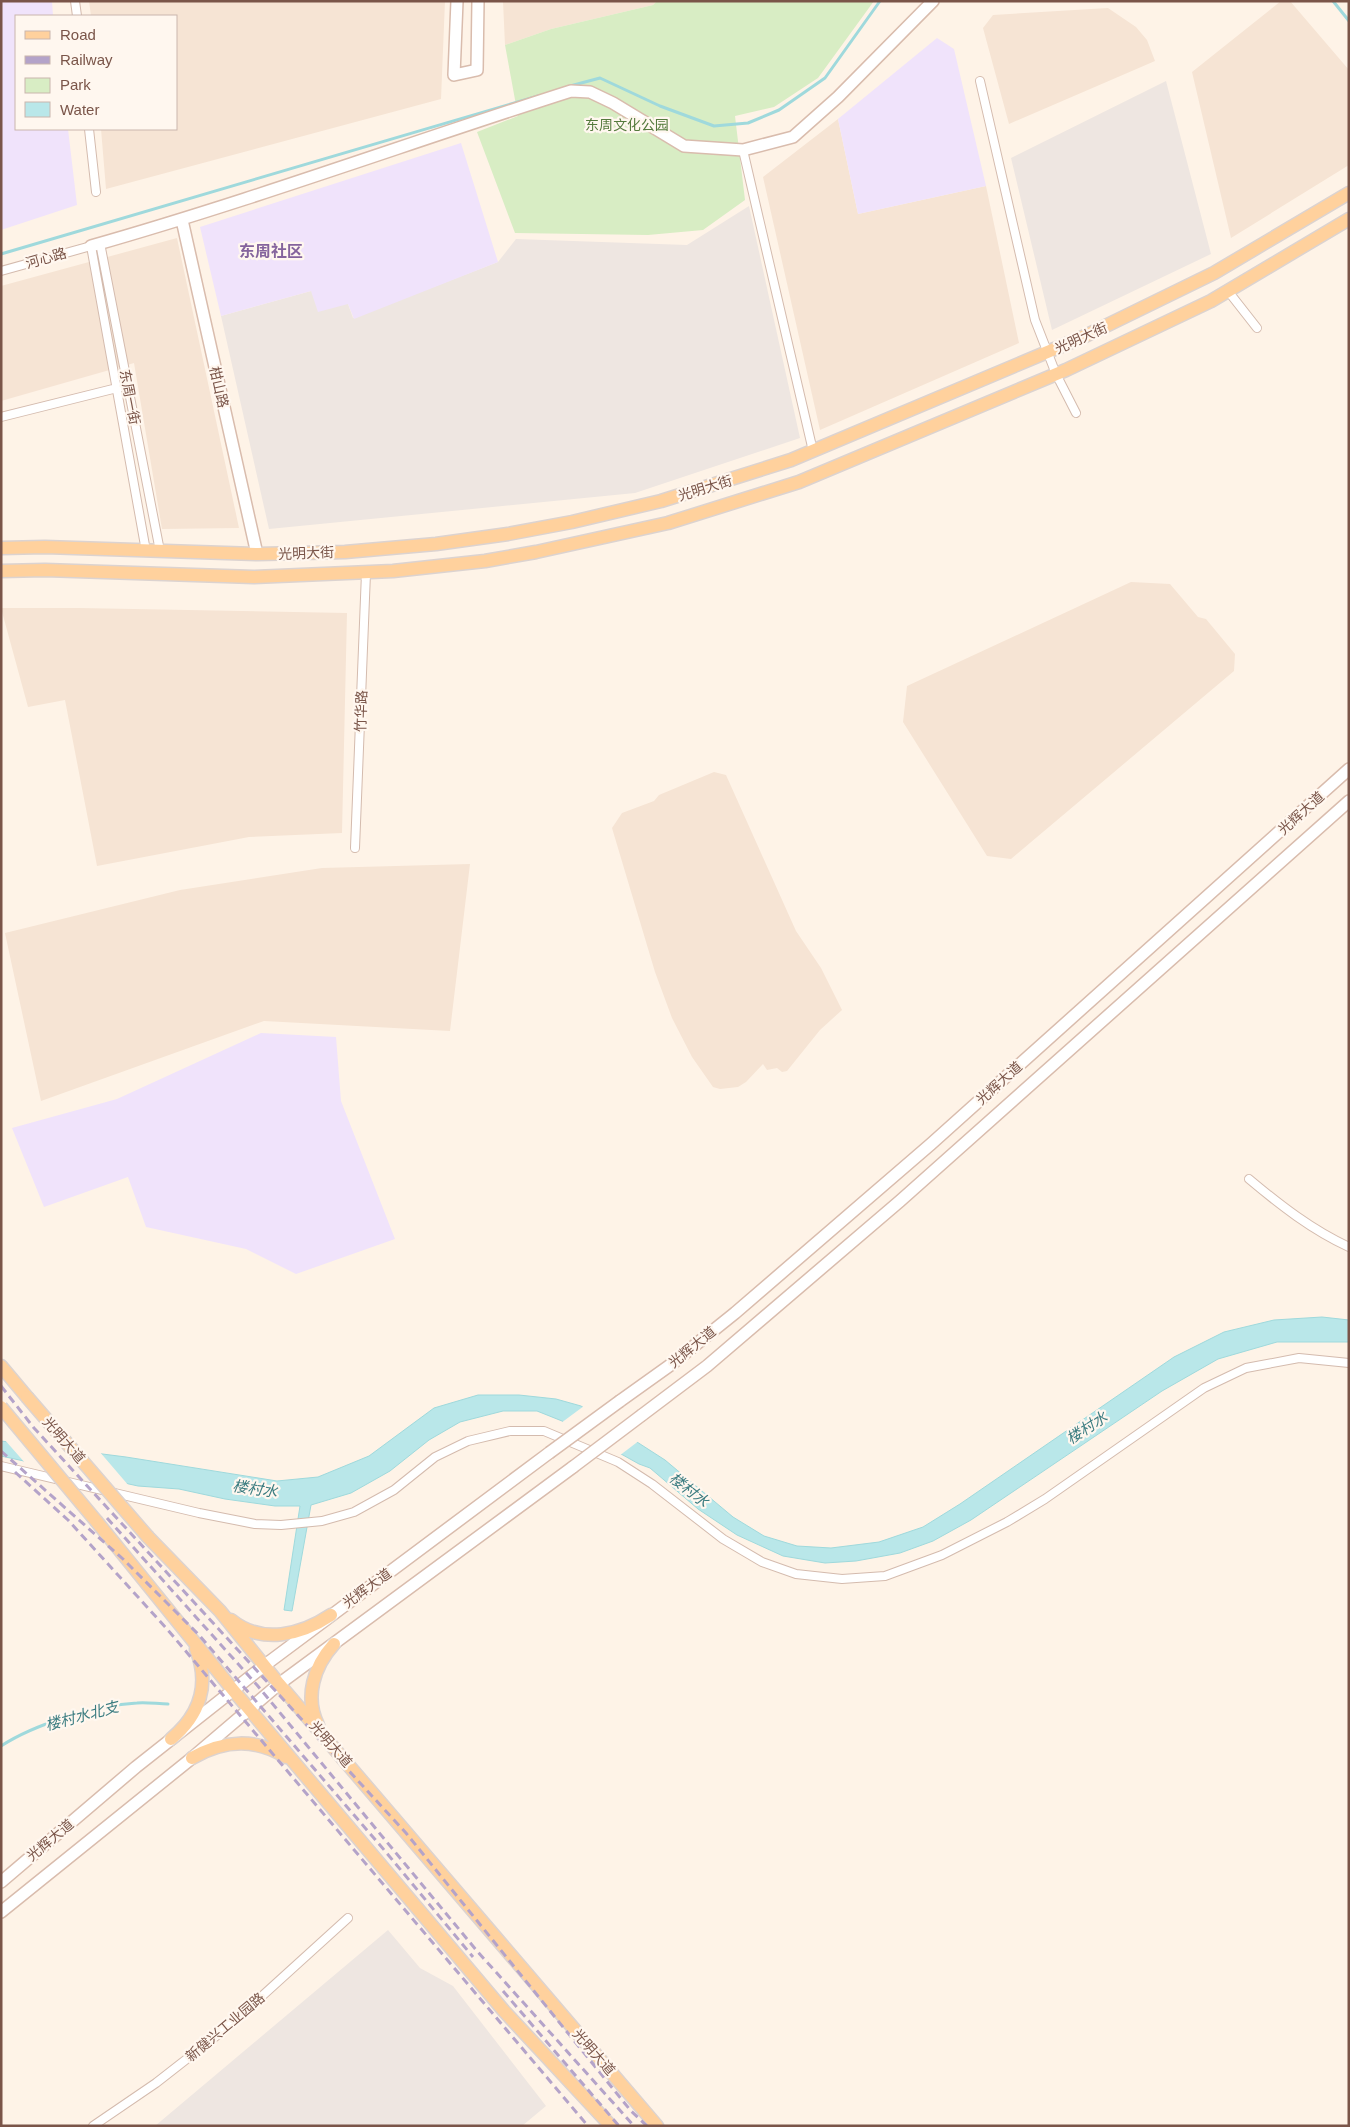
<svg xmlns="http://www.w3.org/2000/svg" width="1350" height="2127" font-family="Helvetica,'Noto Sans SC',sans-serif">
  <rect width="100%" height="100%" fill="#fef3e7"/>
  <path fill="#f6e4d4" d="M89 1H445L441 99 106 189 101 129H176V16H91Z
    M503 1H657L653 5 551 29 505 45Z
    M1281 1H1290L1349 70V165L1231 238 1192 72Z
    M1108 8 1136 27 1147 40 1155 61 1009 124 983 28 993 15Z
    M838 119 858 214 986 186 1019 343 820 430 763 177Z
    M177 238 239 528 162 529 134 363 1 401V286Z
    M1131 582 1170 584 1198 617 1206 619 1235 654 1234 671 1011 859 987 856 903 722 907 686Z
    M1 608H79L347 613 342 833 249 837 97 866 65 700 28 707Z
    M714 772 726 775 796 931 821 968 842 1010 820 1030 787 1071 782 1072 777 1068 767 1070 763 1064 746 1082 738 1087 720 1089 713 1087 692 1057 672 1018 655 972 612 828 622 813 654 801 659 795Z
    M470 864 450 1031 264 1021 41 1101 5 933 180 890 322 868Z"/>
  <path fill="#eee6e1" d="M1166 81 1211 254 1052 330 1011 158Z
    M749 206 800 438 635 493 269 529 221 316 311 291 348 304 353 318 498 262 516 239 687 245Z
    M388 1930 420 1968 453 1986 546 2106 522 2126H155Z"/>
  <path fill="#f0e3fb" d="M1 1H52L53 16H16V129H68L77 205 1 230Z
    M937 38 954 49 986 186 858 214 838 119Z
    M461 143 498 262 354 319 348 304 318 312 311 291 221 316 200 227Z
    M261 1033 336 1037 341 1101 395 1239 296 1274 246 1249 146 1227 128 1177 44 1207 12 1128 117 1099Z"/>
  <path fill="#d8edc4" d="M657 1H874L818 78 774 107 735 116 745 200 703 230 648 235 515 233 477 132 518 116 505 45 551 29 653 5Z"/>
  <path fill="#b9e7e9" stroke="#9fd9dc" d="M1322 1317 1349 1320V1342H1277L1218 1359 1162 1391 971 1520 933 1541 900 1553 856 1561 825 1563 783 1556 737 1535 698 1509 650 1468 639 1464 562 1421 537 1411H503L460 1422 429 1440 390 1471 351 1493 311 1505 292 1611 284 1610 300 1506H275L225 1499 179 1489 138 1486 1 1456V1441L126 1457 277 1481 318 1477 369 1456 434 1408 478 1395H519L556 1399 581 1406 665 1460 733 1517 764 1536 797 1546 831 1548 879 1542 923 1527 960 1504 1174 1357 1224 1332 1274 1320Z"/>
  <path fill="#fef3e7" d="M584 1406 640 1440 619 1456 561 1423Z
    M4 1439 99 1451 129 1486 26 1464Z"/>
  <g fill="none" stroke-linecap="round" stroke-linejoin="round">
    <path stroke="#9fd9dc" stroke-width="3" d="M1333 1 1349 21
      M570 86 600 78 660 106 714 126 748 123 779 110 825 78 880 1
      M1 254 538 96
      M1 1746C35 1724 96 1705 137 1703 147 1702 158 1704 168 1704"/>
    <g stroke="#d4bbae" stroke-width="10">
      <path id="street" d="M75 1 77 16
        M980 81 1035 320 1056 374 1076 413
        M89 129 96 192
        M743 150 813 451
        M100 243 160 551
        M1 271 91 246 146 551
        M1228 291 1257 328
        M1 417 121 387
        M355 848 366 573
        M1249 1179C1280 1205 1312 1230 1349 1247
        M1 1466 199 1513 255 1524 281 1525 322 1521 354 1512 394 1490 435 1457 468 1441 510 1431H544L618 1462 652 1484 723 1539 762 1562 796 1574 842 1579 885 1576 942 1555 1007 1522 1045 1499 1204 1388 1246 1368 1299 1358 1349 1363
        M93 2126 156 2083 229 2026 348 1918"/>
    </g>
    <g stroke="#d9bcad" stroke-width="14">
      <path id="secondary" d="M457 1 454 75 477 70 478 1
        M182 220 257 554
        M91 246C253 200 411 142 571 91L590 92 613 103 684 146 743 150 793 137 838 97 933 1
        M620 1401 669 1366 735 1313 931 1144 1349 769
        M642 1415 707 1366 900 1201 1349 801
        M1 1882 136 1767 265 1665 549 1453
        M1 1912 192 1758 279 1684 573 1467"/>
    </g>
    <g stroke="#dcd3d0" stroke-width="15">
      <path id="primary" d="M1 548 45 547 257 554 345 552 436 544 508 534 572 522 661 501 791 460 1083 337 1214 273 1349 193
        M1 571 45 570 254 577 393 571 485 561 536 552 668 523 799 482 1066 370 1211 301 1349 219
        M1 1366 27 1397
        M97 1522 233 1690 504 2011 611 2126
        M148 1537 220 1611 279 1684 657 2126
        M231 1620C262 1645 301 1635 331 1615
        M318 1725C304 1697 314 1666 334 1644
        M171 1739C200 1715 210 1684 196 1649
        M192 1758C223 1740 256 1738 286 1757"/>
    </g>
    <use href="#street" stroke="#fff" stroke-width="8"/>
    <use href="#secondary" stroke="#fff" stroke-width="11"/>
    <use href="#primary" stroke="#ffd19d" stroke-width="12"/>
    <path stroke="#b4a3c9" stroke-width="3" stroke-dasharray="8 5" stroke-linecap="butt" d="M1 1386 34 1428 406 1833 631 2111 647 2126
      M1 1451 123 1559 199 1635 385 1851 473 1957
      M15 1472 68 1520 167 1629 588 2126
      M107 1518 257 1685 477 1951 634 2126
      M503 1991 619 2126"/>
    <g stroke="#d9bcad" stroke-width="14" stroke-linecap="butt">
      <path id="secondary-bridge" d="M549 1453 620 1401
        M573 1467 642 1415"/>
    </g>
    <g stroke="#dcd3d0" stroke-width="15" stroke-linecap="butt">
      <path id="primary-bridge" d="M27 1397 148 1537
        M1 1407 97 1522"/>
    </g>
    <use href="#secondary-bridge" stroke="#fff" stroke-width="11"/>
    <use href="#primary-bridge" stroke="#ffd19d" stroke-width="12"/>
  </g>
  <g text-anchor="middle" stroke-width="4.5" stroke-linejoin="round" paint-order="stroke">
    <g font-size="14" fill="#557a3d" stroke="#fff7ef">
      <text x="627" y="130">东周文化公园</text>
    </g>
    <g font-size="14" fill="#7a5549" stroke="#fff7ef">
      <text transform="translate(46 258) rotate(-16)" y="5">河心路</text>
      <text transform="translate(1081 338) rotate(-24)" y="5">光明大街</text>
      <text transform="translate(219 387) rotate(77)" y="5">柑山路</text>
      <text transform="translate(130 397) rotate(79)" y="5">东周一街</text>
      <text transform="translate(705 488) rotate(-17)" y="5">光明大街</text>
      <text transform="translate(306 553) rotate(-2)" y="5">光明大街</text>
      <text transform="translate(361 711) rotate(-88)" y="5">竹华路</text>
      <text transform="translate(1301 813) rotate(-42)" y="5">光辉大道</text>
      <text transform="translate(999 1083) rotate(-42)" y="5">光辉大道</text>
      <text transform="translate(692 1347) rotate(-39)" y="5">光辉大道</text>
      <text transform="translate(64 1440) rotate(49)" y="5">光明大道</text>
      <text transform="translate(367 1588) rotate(-36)" y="5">光辉大道</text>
      <text transform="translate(331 1744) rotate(49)" y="5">光明大道</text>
      <text transform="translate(50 1840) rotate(-40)" y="5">光辉大道</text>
      <text transform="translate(225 2027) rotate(-40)" y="5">新健兴工业园路</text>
      <text transform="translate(594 2052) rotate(49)" y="5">光明大道</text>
    </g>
    <g font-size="15" font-style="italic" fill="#3b7c80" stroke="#fff7ef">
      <text transform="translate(1087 1428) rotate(-33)" y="5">楼村水</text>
      <text transform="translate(255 1489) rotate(8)" y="5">楼村水</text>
      <text transform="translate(689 1490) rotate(38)" y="5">楼村水</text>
      <text transform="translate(82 1716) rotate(-15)" y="5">楼村水北支</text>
    </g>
    <g font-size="16" font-weight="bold" fill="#85649d" stroke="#fff7ef">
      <text x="271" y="257">东周社区</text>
    </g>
  </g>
  <rect width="1350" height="2127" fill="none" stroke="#7a5549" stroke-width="5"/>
  <rect x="15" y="15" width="162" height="115" fill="#fff7ef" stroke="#cab6ad"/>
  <rect x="25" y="31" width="25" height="8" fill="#ffd19d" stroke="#cab6ad"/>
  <text x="60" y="40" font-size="15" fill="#7a5549">Road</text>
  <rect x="25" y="56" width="25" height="8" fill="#b4a3c9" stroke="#cab6ad"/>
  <text x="60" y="65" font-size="15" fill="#7a5549">Railway</text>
  <rect x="25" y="78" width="25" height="15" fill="#d8edc4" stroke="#cab6ad"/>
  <text x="60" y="90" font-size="15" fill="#7a5549">Park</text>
  <rect x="25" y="102" width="25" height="15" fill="#b9e7e9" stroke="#cab6ad"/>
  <text x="60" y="115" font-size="15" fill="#7a5549">Water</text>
</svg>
